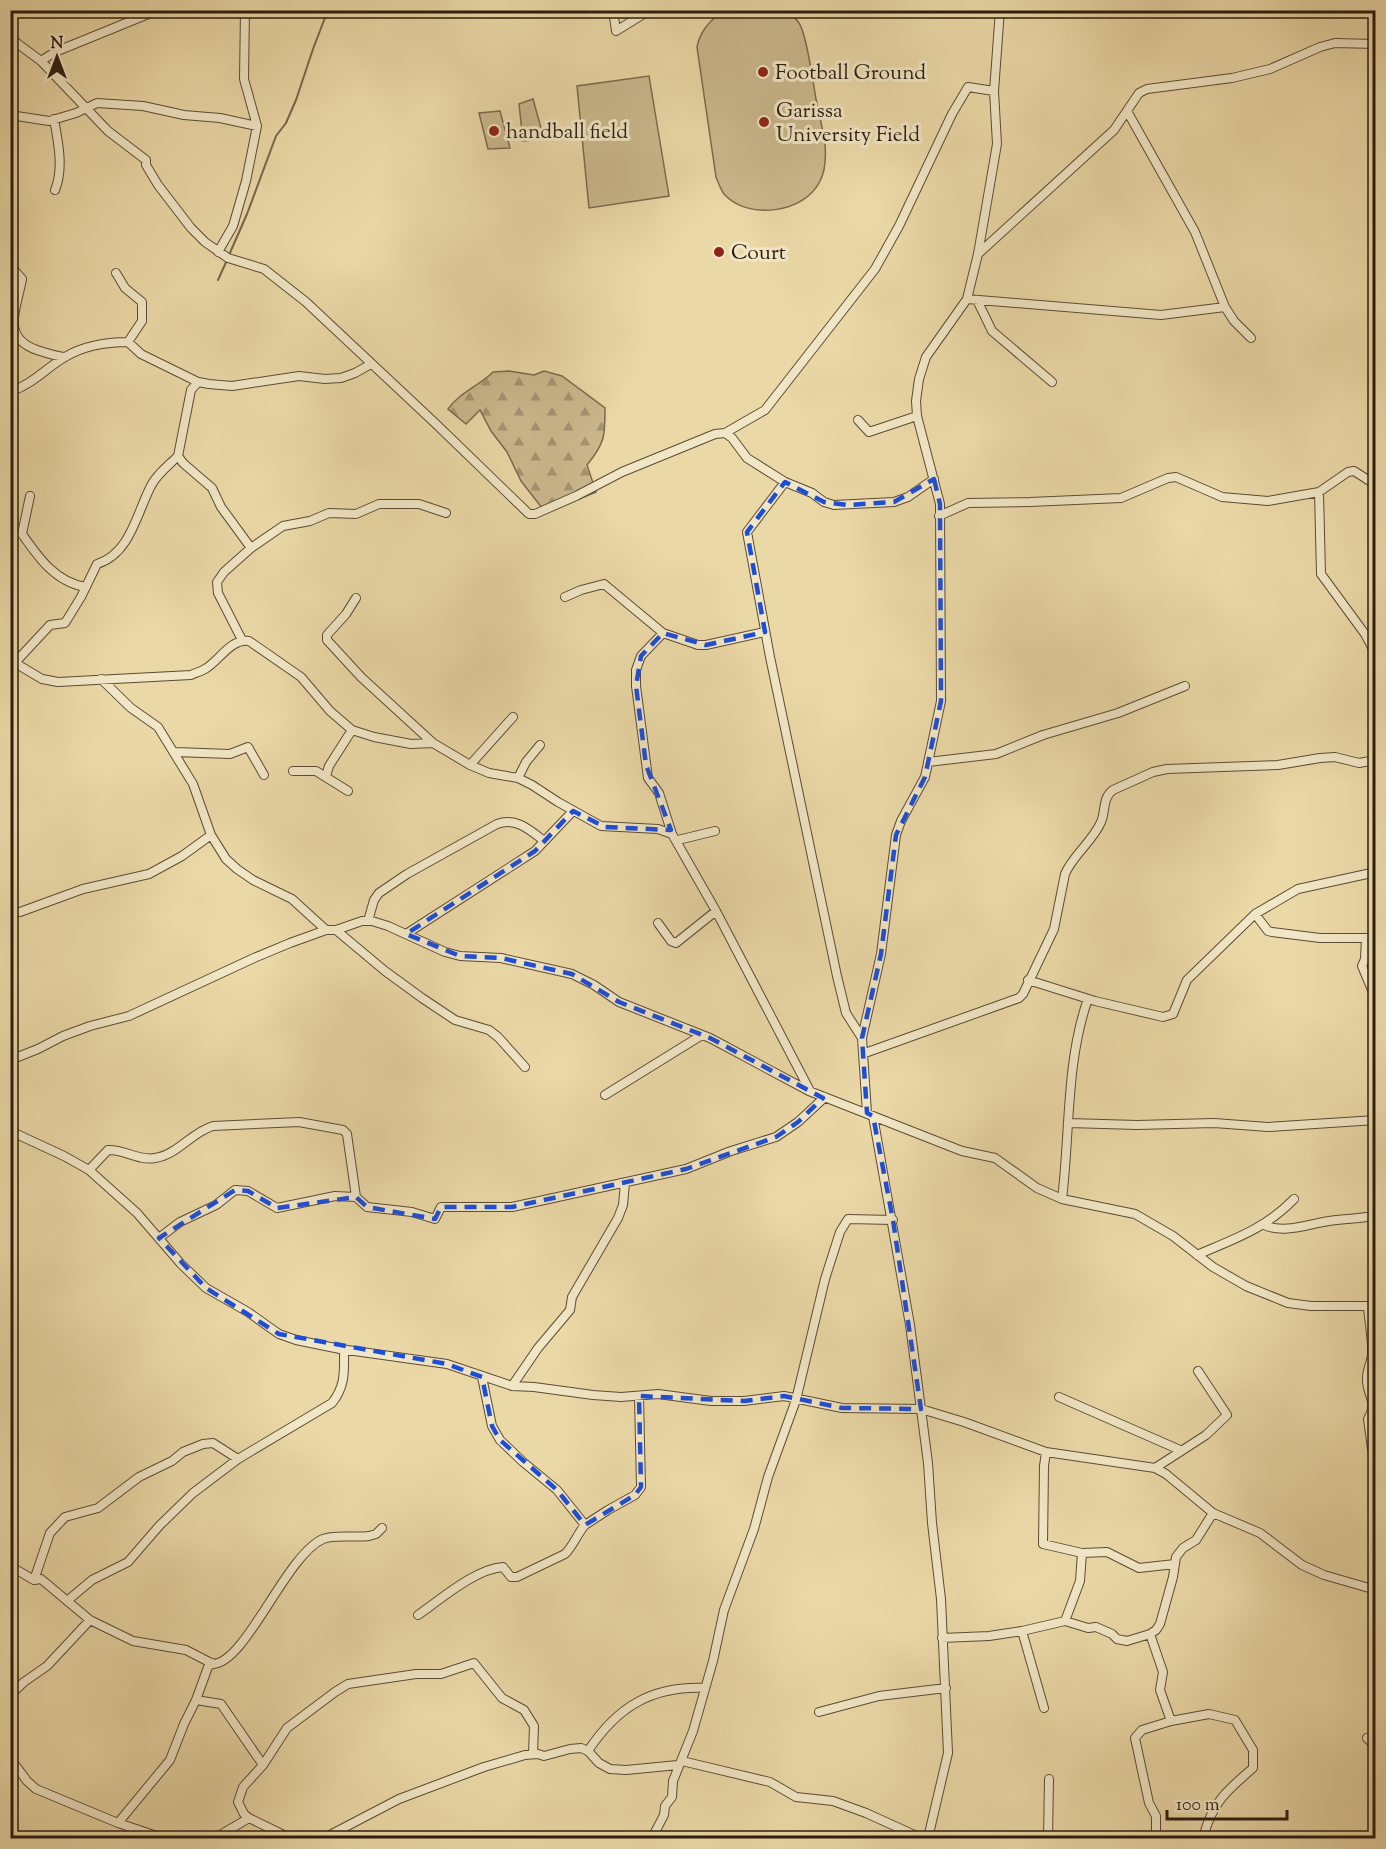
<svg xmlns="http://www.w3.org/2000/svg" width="1386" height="1849" font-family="'Sorts Mill Goudy',serif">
  <defs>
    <pattern id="forest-firs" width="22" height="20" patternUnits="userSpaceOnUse" patternTransform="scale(1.5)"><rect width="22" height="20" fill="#cab88c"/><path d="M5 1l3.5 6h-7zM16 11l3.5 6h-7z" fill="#a49571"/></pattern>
  </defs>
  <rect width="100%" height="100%" fill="#ead8a6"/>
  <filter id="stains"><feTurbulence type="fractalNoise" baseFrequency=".00333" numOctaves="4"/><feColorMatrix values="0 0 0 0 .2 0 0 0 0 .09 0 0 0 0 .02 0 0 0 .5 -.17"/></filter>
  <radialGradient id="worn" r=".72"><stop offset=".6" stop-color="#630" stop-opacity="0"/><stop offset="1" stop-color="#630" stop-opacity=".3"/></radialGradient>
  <path fill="url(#forest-firs)" stroke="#7b6a4e" stroke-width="1.5" d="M509 371 534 375 544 371 562 376 605 408C605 436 605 443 587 465L596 492 546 513 521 481 507 452 491 431 480 410 466 424 448 409C459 393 479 386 493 372Z"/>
  <path fill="#cab88c" stroke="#7b6a4e" stroke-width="1.5" d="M722 11H785C790 14 796 18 799 23 807 34 813 83 816 99 819 114 823 129 825 144 826 157 826 170 820 181 805 213 748 221 724 194 721 190 718 182 716 177L697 47C700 31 710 21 722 11Z
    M649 76 669 196 589 208 577 86Z
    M533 99 544 139 523 141 519 104Z
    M500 111 510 148 488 149 479 113Z"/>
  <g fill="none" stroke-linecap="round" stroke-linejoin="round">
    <path stroke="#77664b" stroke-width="2" d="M229 255 247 214 276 136 286 123 296 100 313 49 328 10
      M218 280 227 260"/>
    <g stroke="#5c4b35" stroke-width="10">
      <path id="minor" d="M613 10 616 31 650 10
        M10 38 41 61 108 131 146 160V165L158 185 191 228 205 242 228 258 264 269 306 302 436 424 529 514H535L576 496 622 472 715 434 725 433 732 438 747 458 785 482 812 493 824 502 834 505 894 502 908 497 934 479
        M41 61 55 52 158 10
        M1127 111 1195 232 1225 307 1234 321 1251 338
        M10 115 49 121 76 113 97 103 143 106 184 115 220 118 257 126
        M54 119C58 142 64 168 55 190
        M218 252 233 226 246 181 257 126 244 79 245 10
        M978 254 1114 130 1139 93 1147 89 1232 78 1270 69 1320 47 1335 43 1376 44
        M14 270 22 279C17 308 0 337 37 350 46 353 55 356 64 357
        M116 273 125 288 142 302V321L128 342
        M967 299 1161 315 1225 307
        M977 300 992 331 1052 382
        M198 382 191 390 178 456 183 463 212 488 221 507 251 548
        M10 392C33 384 46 368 65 357 85 345 106 342 128 342L141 354 198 382 209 384 232 386 299 376 325 379 341 378 355 373 371 364
        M858 420 869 432 917 416
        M725 433 765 410 875 269 899 226 952 114 968 87 994 91
        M785 482 747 532 770 657 837 976 846 1013 862 1038
        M1319 492 1321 574 1365 634 1376 655
        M30 496 22 534C38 557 56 583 86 587
        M939 516 968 503 1030 502 1121 498 1168 478 1176 477 1222 497 1268 501 1319 492 1348 472 1354 471 1376 485
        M565 597 581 590 604 584 663 633 698 645H706L765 632
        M356 598 346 614 327 635V640L361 677 433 743
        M663 633 641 656 636 670V686L648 778 659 793 672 834
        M242 640 218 593 217 582 224 572 251 548 283 526 310 521 329 513 356 514 379 504H419L446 513
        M10 660 42 679 58 682 191 675C195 673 200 672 205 669 219 661 231 638 249 641L301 677 330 711 352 730 374 737 411 744 433 743 470 765 489 773 518 778 532 785 558 802 601 826 658 829 672 834 716 911 809 1089
        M10 668 50 625 65 623 81 597 97 564C131 554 137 511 152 484 158 473 169 465 178 456
        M101 679 131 708 158 727 193 784 211 835 226 859 237 869 253 880 292 899 326 930
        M175 752 230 754 248 747 264 775
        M928 762 996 754 1043 735 1118 713 1185 686
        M470 765 513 717
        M293 771H316L348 791
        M326 776 329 766 352 730
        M518 778 526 762 540 745
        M678 840 715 831
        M20 912 83 889 149 874 182 856 211 835
        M1255 914 1268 931 1272 932 1320 938H1376
        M368 921 374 900 379 893 407 874 497 824C516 817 530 830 544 841
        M658 923 671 941 676 943 716 911
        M336 930 385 971 422 998 455 1020 489 1030 498 1037 525 1067
        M406 934 535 851 573 811
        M1366 938 1365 959 1362 966 1375 997V1013
        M1028 980 1095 1001 1163 1017 1173 1014 1187 980 1255 914 1298 889 1376 872
        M865 1053 1019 998 1023 994 1054 929 1065 874C1073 855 1093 841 1101 822 1106 811 1102 798 1113 790L1153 772 1167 769 1278 765 1320 758 1335 757 1359 763 1376 760
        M10 1060 38 1049 63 1036 90 1026 129 1016 254 958 290 943 326 930H336L362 921H372L388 926 445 952 460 956 501 958 572 974 594 985 619 1002 710 1038 809 1091 962 1151 995 1158 1037 1188 1062 1199 1135 1214 1173 1236 1213 1267 1246 1286 1288 1303 1311 1306H1376
        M605 1095 702 1035
        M867 1113 862 1038 881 954 896 835 901 821 925 777 941 701 940 504 917 416 916 401 919 379 926 357 967 299 978 254 997 144 994 91 1000 10
        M873 1116 910 1325 928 1463 932 1523 941 1599 948 1753 928 1838
        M1069 1123 1137 1125 1214 1123 1268 1127 1376 1120
        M10 1131 64 1156 89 1170 137 1213 181 1264 206 1288 248 1312 279 1334 296 1340 340 1349 447 1364 512 1386 534 1387 593 1395 621 1397 658 1394 711 1401H744L784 1396 842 1408 921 1409 964 1422 1046 1452 1155 1468 1166 1474 1213 1513 1260 1533 1302 1565 1324 1575 1376 1590
        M89 1170 108 1150C124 1149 138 1161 155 1158 177 1155 192 1132 213 1126L299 1122 343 1130 347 1134 356 1197
        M1062 1199C1070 1134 1066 1060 1088 999
        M1264 1225C1284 1234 1308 1224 1329 1221 1341 1219 1354 1219 1366 1217
        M159 1238 180 1222 216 1205 235 1190 248 1191 277 1208 335 1196 356 1197 367 1207 412 1212 435 1219 441 1207H512L686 1169 731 1151 776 1137 798 1122 825 1097
        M1197 1255C1234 1239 1265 1229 1294 1199
        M1368 1307C1369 1321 1373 1341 1372 1355 1371 1363 1367 1370 1367 1378 1366 1396 1379 1400 1368 1419L1372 1449
        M512 1386 538 1348 570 1310 572 1297 618 1218 623 1205 625 1183
        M1059 1397 1180 1450
        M1046 1452 1044 1466 1043 1544 1082 1553 1080 1581 1065 1621
        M1155 1468 1206 1435 1227 1415 1198 1371
        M585 1525 608 1510 635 1495 641 1487 639 1396
        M1082 1553 1107 1552 1139 1568 1175 1564
        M10 1566 34 1580 41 1579 90 1620 133 1641 186 1650 213 1664C246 1663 286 1555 323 1539 334 1534 356 1538 369 1536L376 1534 382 1528
        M34 1580 50 1533 65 1517 98 1508 139 1477 172 1461 183 1452 203 1444 213 1443 238 1459
        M67 1601 92 1580 128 1562 160 1525 193 1493 238 1459 332 1403C346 1385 344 1371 344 1349
        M418 1615C441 1599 475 1569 503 1567L511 1577H517L565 1554C574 1545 577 1534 585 1525L557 1490 523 1462 500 1440 492 1426 482 1377
        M1022 1631 1044 1708
        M1150 1634 1163 1672 1160 1690 1171 1721
        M942 1638 989 1636 1022 1631 1065 1621 1088 1628 1096 1627 1112 1634 1117 1639 1127 1641 1150 1634 1156 1630 1160 1624 1173 1577 1176 1557 1183 1548 1196 1540 1213 1513
        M10 1695 24 1682 47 1666 90 1620
        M196 1700 221 1704 263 1765
        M819 1712 879 1696 946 1688
        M1367 1738 1376 1747
        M588 1751C617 1707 651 1686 705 1688
        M10 1758 27 1781 36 1789 118 1823 163 1838
        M682 1761 770 1782 796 1797 833 1801 866 1813 921 1838
        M249 1818 244 1814 238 1802 243 1787 263 1765 287 1728 335 1692 348 1684 416 1674H441L474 1663 502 1698 524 1710 534 1726 533 1754
        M118 1823 170 1760 184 1724 196 1700 208 1667 212 1663
        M215 1838 249 1818 290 1838
        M317 1838 328 1836 399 1799 484 1767 525 1755 538 1754 544 1756 570 1749 581 1748 588 1751 599 1763 610 1769 626 1770 678 1765
        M652 1838 664 1815 665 1806 672 1797 673 1781 693 1731 713 1661 724 1610 754 1529 768 1477 796 1400 825 1279 840 1232 848 1219 893 1220
        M1048 1838 1049 1779
        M1156 1838V1816L1149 1803 1135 1738 1142 1730 1171 1721 1209 1714 1235 1720 1253 1750V1768C1226 1791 1212 1803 1203 1838
        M1368 1838 1376 1833"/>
    </g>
    <use href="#minor" stroke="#f1e6c5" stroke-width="8"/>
  </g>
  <path fill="none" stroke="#1d4ed8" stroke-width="4.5" stroke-dasharray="12 8" stroke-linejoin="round" d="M934 479 940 504 941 701 925 777 896 835 881 954 862 1038 867 1113 873 1116 893 1220 921 1409 842 1408 784 1396 744 1401 639 1396 641 1487 635 1495 585 1525 557 1490 500 1440 492 1426 482 1377 447 1364 279 1334 206 1288 159 1238 235 1190 248 1191 277 1208 356 1197 367 1207 435 1219 441 1207H512L686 1169 776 1137 798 1122 823 1098 710 1038 619 1002 572 974 501 958 460 956 406 934 535 851 573 811 605 827 671 830 646 765 636 686 641 656 663 633 706 645 765 632 747 532 785 482 824 502 848 505 894 502Z"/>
  <g fill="#8f2418" stroke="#f1e6c5" stroke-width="2">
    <circle cx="763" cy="72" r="6"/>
    <circle cx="764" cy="122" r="6"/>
    <circle cx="494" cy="131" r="6"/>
    <circle cx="719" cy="252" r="6"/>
  </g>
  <g text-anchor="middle" stroke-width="6" stroke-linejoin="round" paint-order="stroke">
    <g font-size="21" fill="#2c1c0f" stroke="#f1e6c5" text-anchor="start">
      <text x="775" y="79">Football Ground</text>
      <text x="776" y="117">Garissa<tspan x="776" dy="24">University Field</tspan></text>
      <text x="506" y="138">handball field</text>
      <text x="731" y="259">Court</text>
    </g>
  </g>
  <rect width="1386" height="1849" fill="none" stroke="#ead8a6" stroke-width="36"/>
  <rect x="12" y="12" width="1362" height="1825" fill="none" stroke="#2c1c0f" stroke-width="3"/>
  <rect x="18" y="18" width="1350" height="1813" fill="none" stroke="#2c1c0f" stroke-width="1.5"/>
  <g transform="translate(57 57)" stroke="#f1e6c5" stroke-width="4.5" paint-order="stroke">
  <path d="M0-4.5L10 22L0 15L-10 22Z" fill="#2c1c0f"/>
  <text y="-9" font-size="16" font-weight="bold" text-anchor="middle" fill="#2c1c0f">N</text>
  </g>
  <path d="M1167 1810v9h120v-9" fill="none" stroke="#2c1c0f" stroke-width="3"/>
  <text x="1176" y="1810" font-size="18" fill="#2c1c0f" stroke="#f1e6c5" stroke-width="4.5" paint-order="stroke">100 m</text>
  <rect width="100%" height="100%" filter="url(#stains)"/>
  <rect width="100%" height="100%" fill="url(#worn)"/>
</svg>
